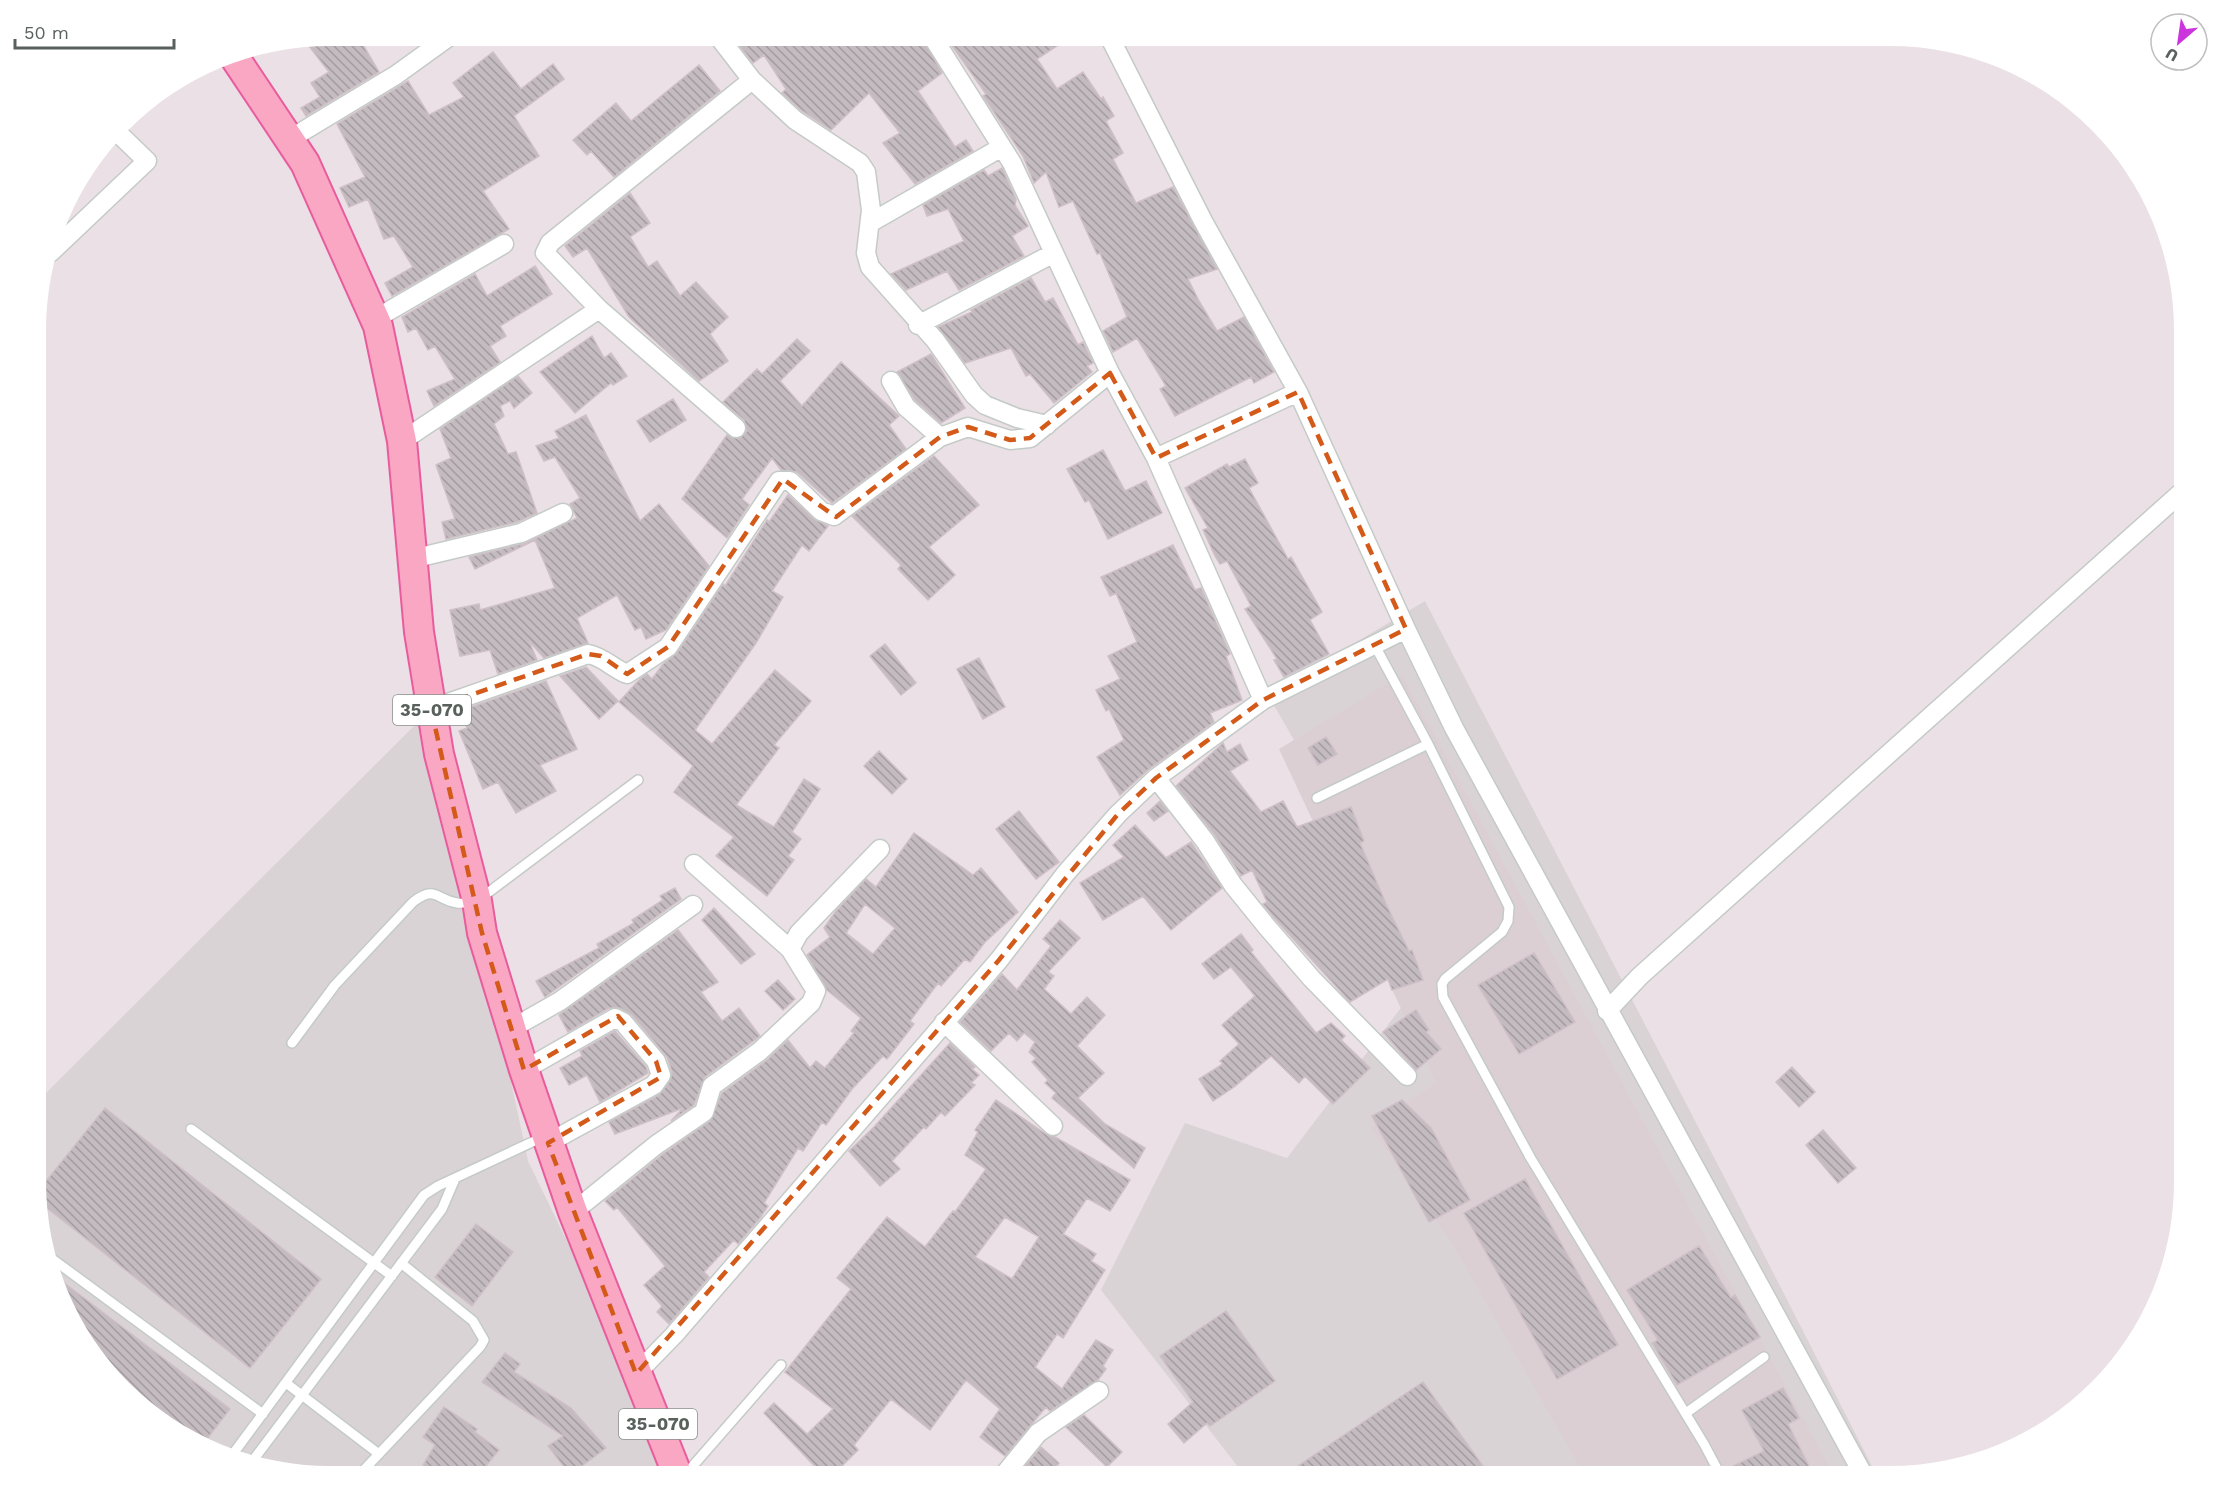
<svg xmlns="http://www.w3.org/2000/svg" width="2221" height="1512" font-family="'Work Sans',sans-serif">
  <defs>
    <pattern id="building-back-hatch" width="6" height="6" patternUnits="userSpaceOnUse" patternTransform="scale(1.5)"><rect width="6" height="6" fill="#c4bbc0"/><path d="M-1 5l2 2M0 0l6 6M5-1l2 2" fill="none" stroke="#a29b9f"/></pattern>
  </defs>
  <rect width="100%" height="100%" fill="#ebe0e5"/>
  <path fill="#dad3d6" d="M1425 601 1732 1192 1877 1476H1245L1101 1290 1185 1123 1287 1158 1428 972 1268 695Z
    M431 709 528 1161 681 1476 311 1475 235 1460 151 1415 75 1329 38 1220V1101Z"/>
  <path fill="#dbcfd4" d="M1402 675 1834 1476H1585L1452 1243 1370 1127 1436 1083 1279 749Z"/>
  <path fill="url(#building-back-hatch)" stroke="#cfbfc7" stroke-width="1.5" fill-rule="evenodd" d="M330 36H358L379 72 306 116 301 108 320 97 311 83 329 72 305 41Z
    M732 36H921L942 73 918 91 955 147 966 140 973 151 915 184 883 143 900 133 869 93 831 130 802 111 782 93 786 89 764 55 753 63Z
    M945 36H1072L1037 59 1057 89 1083 72 1101 99 1103 97 1114 116 1106 121 1123 153 1113 159 1136 203 1173 187 1217 269 1188 279 1199 301 1217 331 1244 317 1274 372 1254 383 1251 377 1175 416 1160 389 1166 386 1137 338 1113 352 1103 331 1127 317 1100 253 1097 254 1073 201 1059 207 1046 172 1034 183 1023 156 983 96 986 94Z
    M493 52 521 89 553 64 564 79 514 116 539 156 483 191 509 229 392 296 385 283 413 267 394 236 384 239 368 199 349 207 340 188 365 177 337 124 408 81 429 115 464 97 453 83Z
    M699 65 720 91 614 177 591 151 587 155 573 140 616 103 631 121Z
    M1002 168 1016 199 1015 205 1028 226 1012 236 1024 256 959 290 947 271 906 290 891 274 964 241 948 209 927 216 923 205 984 170 988 176Z
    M630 193 650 223 630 237 648 267 657 261 680 296 696 282 728 317 710 334 728 361 699 381 629 317 587 248 573 257 565 246Z
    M535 266 552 294 500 326 506 336 490 346 500 362 434 406 427 391 455 379 435 346 428 350 416 328 408 332 402 317 475 274 487 296Z
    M1031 278 1045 302 1053 298 1078 345 1083 342 1093 363 1087 366 1092 372 1054 403 1030 374 1026 376 1011 348 965 363 938 327 972 312 971 310Z
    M592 336 604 358 611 353 627 376 613 385 611 383 575 413 540 372Z
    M797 339 810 351 780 381 802 406 841 362 899 416 889 425 906 449 832 503 797 472 781 470 772 458 742 499 749 505 727 538 682 499 727 435 739 439 747 431 744 420 723 402 757 369 762 374Z
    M931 354 965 408 941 423 915 400 897 372Z
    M518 376 532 393 514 408 510 401 500 406 504 416 494 424 508 454 516 452 537 513 517 522 446 539 442 522 455 519 436 465 451 458 440 429Z
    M673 399 686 420 650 442 637 421Z
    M586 415 640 521 659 504 709 566 666 630 646 639 641 627 635 630 617 595 577 618 588 643 544 658 529 641 537 660 498 674 490 650 460 656 450 610 479 604 480 610 555 588 535 540 475 569 469 557 526 543 577 518 570 504 580 498 555 457 544 461 536 446 559 438 555 431Z
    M1103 450 1125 491 1146 481 1162 513 1108 539 1089 500 1085 502 1067 469Z
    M934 456 979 505 929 547 955 575 928 600 898 569 901 565 852 516Z
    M1245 459 1258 483 1249 488 1288 559 1291 557 1322 612 1310 620 1329 654 1284 677 1274 660 1277 659 1245 609 1251 606 1227 561 1220 564 1215 556 1203 530 1208 528 1185 488 1227 464 1229 467Z
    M788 495 814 519 828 526 809 551 802 545 772 591 783 597 756 643 695 730 712 744 775 670 811 701 774 745 779 748 736 805 774 827 804 779 820 789 792 832 801 839 788 856 794 860 767 896 716 856 734 837 674 792 693 766 619 702 639 680 647 674 652 679 663 664 677 653 723 584 725 586 767 520 769 522Z
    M1173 545 1195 590 1201 588 1230 654 1226 656 1242 700 1210 713 1214 722 1149 769 1120 795 1097 757 1124 740 1109 709 1106 711 1096 690 1120 679 1108 656 1137 642 1116 593 1110 596 1101 577Z
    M885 644 916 683 901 695 870 656Z
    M979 658 1005 707 983 719 957 669Z
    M586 667 618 701 599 719 560 676Z
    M546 681 577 749 540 765 556 791 516 813 498 782 483 789 459 731 467 728 460 711Z
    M1326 737 1337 754 1318 765 1308 748Z
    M1223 743 1227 752 1240 744 1248 760 1230 771 1261 812 1283 801 1297 827 1351 807 1364 841 1360 843 1387 906 1409 951 1412 950 1423 980 1392 990 1388 979 1350 1002 1276 920 1263 904 1267 902 1252 870 1241 876 1214 834 1176 786Z
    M879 751 907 779 892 794 864 766Z
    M1160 801 1168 811 1154 821 1147 813Z
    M1019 811 1059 862 1036 879 996 829Z
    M1135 825 1166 858 1191 842 1222 888 1171 930 1143 896 1103 920 1080 883 1124 857 1113 845Z
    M914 833 973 875 981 868 1018 912 985 942 970 962 965 959 941 986 938 983 910 1021 914 1024 887 1059 883 1056 852 1089 826 1125 822 1122 803 1151 798 1148 764 1203 768 1206 760 1218 738 1244 734 1240 704 1272 709 1277 669 1324 657 1312 662 1306 644 1285 665 1266 617 1207 614 1210 605 1201 663 1154 710 1121 722 1093 767 1060 788 1040 810 1068 816 1061 825 1068 854 1033 851 1031 861 1018 827 990 807 955 830 937 824 928 836 911 866 879 876 887ZM865 904 895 928 873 954 846 933Z
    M675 888 681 899 545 997 536 981 599 948 597 944 634 923 632 920 663 900 660 896Z
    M714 908 755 954 741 964 702 920Z
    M1060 920 1080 938 1048 972 1054 976 1044 989 1071 1014 1087 997 1105 1015 1077 1046 1104 1073 1078 1098 1105 1124 1145 1148 1134 1168 1052 1098 1056 1093 1045 1083 1048 1080 1032 1062 1036 1058 1029 1052 1035 1042 1024 1033 1017 1041 1009 1033 991 1051 960 1022 1002 974 1017 990 1051 946 1043 939Z
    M678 930 718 982 701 992 722 1021 739 1008 760 1036 705 1077 694 1105 671 1121 683 1108 615 1134 609 1122 659 1095 670 1081 672 1072 667 1057 632 1015 620 1008H609L568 1032 559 1015Z
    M1241 934 1253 950 1251 952 1316 1033 1331 1023 1345 1036 1341 1040 1370 1068 1333 1104 1305 1076 1299 1083 1271 1056 1234 1087 1213 1101 1199 1079 1223 1064 1220 1061 1239 1044 1222 1025 1255 996 1231 967 1214 979 1202 964Z
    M1534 953 1575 1022 1519 1054 1478 985Z
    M778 980 795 999 783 1010 765 991Z
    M1416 1010 1429 1030 1426 1032 1441 1049 1416 1070 1383 1032Z
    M615 1031 646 1067 648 1073 600 1102 587 1075 569 1085 560 1068 582 1056 580 1051Z
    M950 1043 975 1067 972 1069 979 1075 971 1083 975 1085 945 1116 941 1112 926 1129 924 1127 892 1161 900 1169 880 1186 849 1151 874 1127Z
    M1792 1067 1815 1092 1799 1107 1776 1082Z
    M996 1100 1046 1134 1055 1137 1130 1180 1110 1211 1087 1198 1063 1234 1096 1254 1091 1261 1105 1270 1063 1338 1057 1334 1035 1367 1062 1389 1096 1340 1113 1350 1103 1366 1106 1369 1098 1380 1050 1411 1046 1407 1005 1456 980 1437 1000 1409 966 1380 930 1430 891 1399 854 1445 858 1450 832 1476H824L764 1413 774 1403 807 1434 833 1409 785 1372 851 1289 837 1278 887 1217 925 1247 953 1211 955 1212 986 1169 965 1155 978 1132 975 1130ZM1005 1217 1039 1237 1012 1279 975 1257Z
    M1402 1100 1431 1128 1470 1200 1429 1222 1372 1116Z
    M105 1108 321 1279 250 1368 38 1201V1191Z
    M1823 1130 1856 1168 1838 1183 1806 1145Z
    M1525 1179 1618 1345 1557 1379 1464 1213Z
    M476 1224 513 1252 472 1306 435 1277Z
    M1699 1246 1731 1298 1735 1295 1760 1337 1677 1385 1652 1343 1658 1340 1627 1290Z
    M59 1279 230 1409 204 1443 151 1415 75 1329Z
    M1226 1311 1275 1381 1210 1426 1207 1423 1184 1443 1168 1424 1193 1402 1160 1356Z
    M505 1353 520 1364 514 1372 571 1408 606 1448 570 1475 548 1446 563 1436 482 1382Z
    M1423 1382 1490 1476H1283Z
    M1783 1388 1799 1418 1788 1424 1814 1476H1728L1725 1470 1764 1451 1742 1410Z
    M444 1407 477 1429 475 1432 499 1450 479 1475H417L435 1445 423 1437Z
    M1084 1415 1122 1452 1107 1467 1066 1427Z
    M1041 1447 1059 1463 1050 1475 1031 1476 1023 1469Z"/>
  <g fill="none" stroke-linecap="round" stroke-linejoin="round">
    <g stroke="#c4cbc7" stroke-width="12">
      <path id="lane" d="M1374 644 1428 744 1509 907 1508 921 1502 932 1445 979 1442 984 1443 997 1530 1157 1704 1444 1721 1476
        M1317 798 1428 744
        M292 1043 335 985 413 902C436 885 435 899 457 903 463 904 471 902 477 901L638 780
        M191 1129 392 1276
        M51 1258 263 1414
        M286 1383 379 1454
        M1686 1413 1764 1357
        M230 1458 424 1195 438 1186 543 1137
        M251 1463 442 1209 454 1181
        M359 1475 480 1347 484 1340 473 1321 401 1263
        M684 1476 781 1365"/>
    </g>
    <g stroke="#c4cbc7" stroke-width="21">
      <path id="street" d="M718 36 752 80 795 120 860 163 866 172 871 210 866 253 870 267 935 340 974 395 985 405 1017 418 1047 425
        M932 36 1012 163 1110 373 1156 458 1263 700
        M290 139 396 75 450 36
        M870 223 1002 147
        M50 253 147 161 118 133
        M375 319 504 244
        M918 325 1054 253
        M891 381 906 407 940 437 968 427 1010 440 1030 438 1110 373
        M736 428 599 309 545 253 550 243 752 80
        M402 441 599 309
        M1156 458 1298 392
        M412 559 521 533 563 513
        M1406 629 1454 728 1864 1476
        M431 709 588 654C604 657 612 668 627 674L668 647 779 481H790L821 511 834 516 940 437
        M1156 778 1205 841 1233 885 1267 927 1312 979 1407 1076
        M694 864 790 949
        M1607 1011 1640 976 2184 490
        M944 1022 1053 1126
        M511 1029 560 1001 693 905
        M524 1070 615 1018 623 1022 656 1061 661 1075 654 1085 548 1143
        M573 1212 656 1145 704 1112 712 1086 760 1051 811 1003 816 991 790 949 799 933 880 849
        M636 1374 674 1335 999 960 1066 873 1118 814 1156 778 1263 700 1406 629 1298 392 1203 221 1109 36
        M1003 1476 1038 1433 1099 1391"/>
    </g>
    <g stroke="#e85c9d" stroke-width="32">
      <path id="primary" d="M233 55 305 163 378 326 402 441 419 632 439 754 477 901 482 933 524 1070 573 1212 678 1476"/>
    </g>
    <use href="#lane" stroke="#fff" stroke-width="9"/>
    <use href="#street" stroke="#fff" stroke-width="18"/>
    <use href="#primary" stroke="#faa7c3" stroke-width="28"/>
  </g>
  <path fill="none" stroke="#d35a18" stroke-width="4.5" stroke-dasharray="12 8" stroke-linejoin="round" d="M1110 373 1156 458 1298 392 1406 629 1263 700 1156 778 1118 814 999 960 636 1374 548 1143 661 1077 656 1061 618 1016 524 1070 482 933 431 709 588 654 601 656 627 674 668 647 783 479 836 517 940 437 968 427 1010 440 1030 438Z"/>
  <g text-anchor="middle" stroke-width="4.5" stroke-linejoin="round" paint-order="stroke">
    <g fill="#fff" stroke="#8b908d" stroke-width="1.5">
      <rect x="393" y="695" width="78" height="30" rx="4.5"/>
      <rect x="619" y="1409" width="78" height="30" rx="4.5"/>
    </g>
    <g font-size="18" font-weight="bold" fill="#59615c">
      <text x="432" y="716">35-070</text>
      <text x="658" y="1430">35-070</text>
    </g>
  </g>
  <path d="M0 0H2221V1512H0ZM330 46H1890A284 284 0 0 1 2174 330V1182A284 284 0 0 1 1890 1466H330A284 284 0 0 1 46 1182V330A284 284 0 0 1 330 46Z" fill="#fff" fill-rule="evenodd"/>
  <g transform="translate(2179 42) rotate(209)"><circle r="28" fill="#ffffff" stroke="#bdc0be" stroke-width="1.5"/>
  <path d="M0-4.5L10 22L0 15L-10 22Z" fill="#cc34de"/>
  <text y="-9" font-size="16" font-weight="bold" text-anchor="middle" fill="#59615c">U</text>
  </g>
  <path d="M15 39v9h159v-9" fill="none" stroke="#59615c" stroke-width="3"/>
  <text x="24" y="39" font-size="18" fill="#59615c" stroke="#ffffff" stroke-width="4.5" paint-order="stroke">50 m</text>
</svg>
